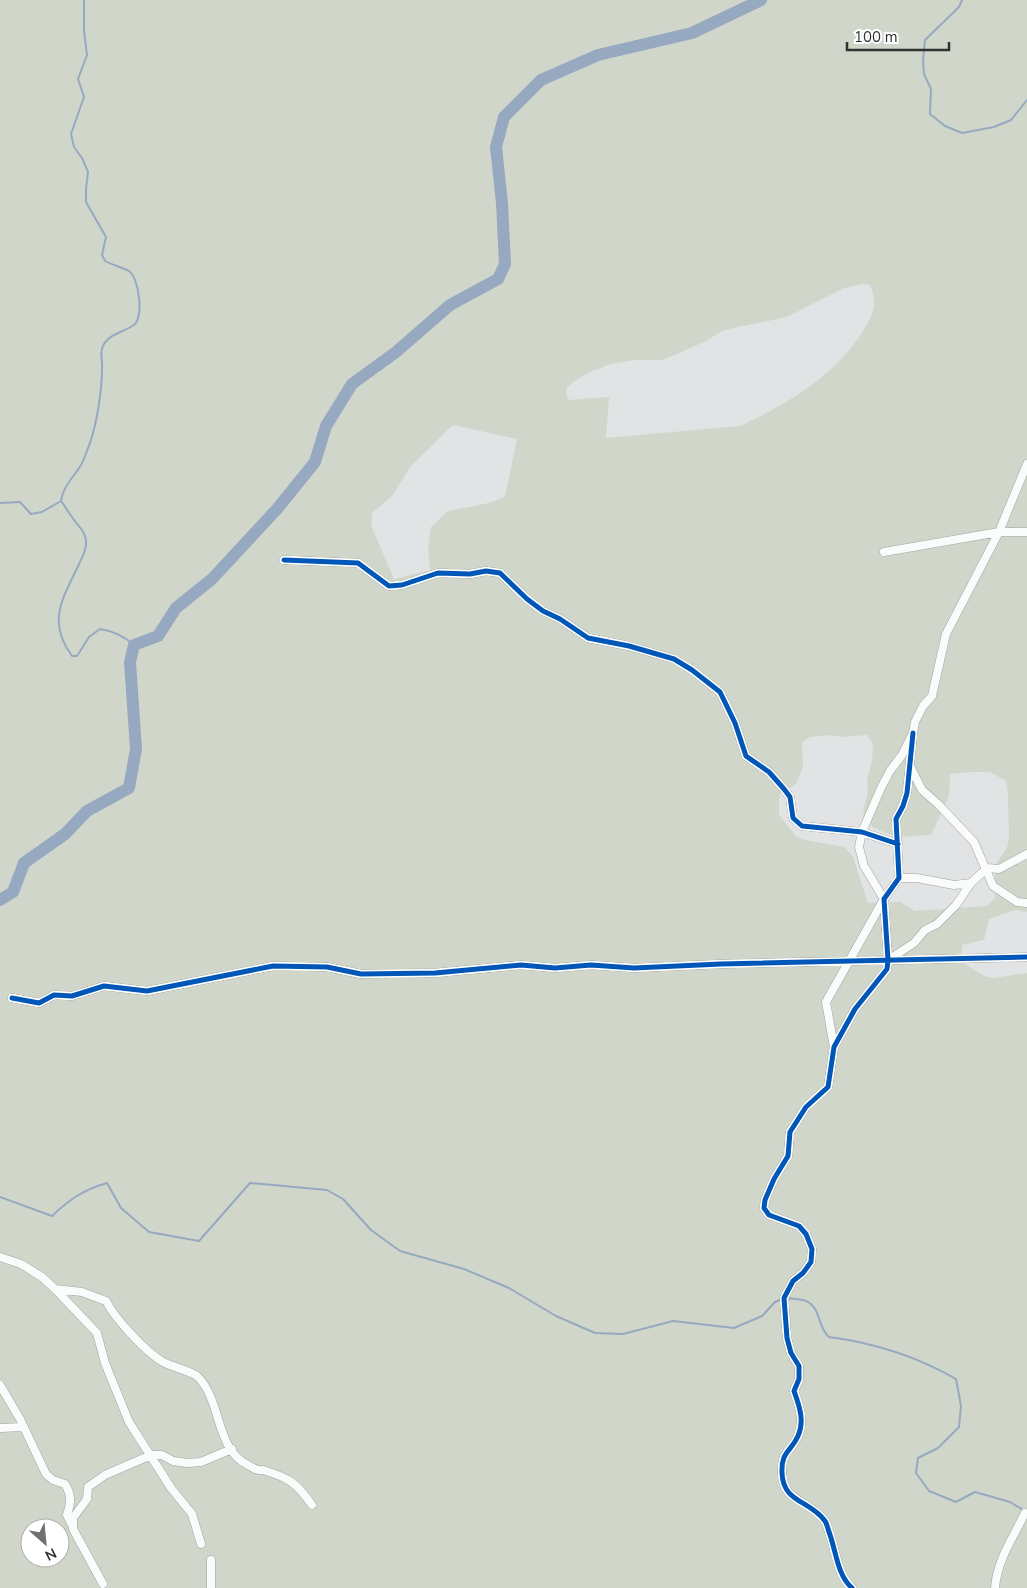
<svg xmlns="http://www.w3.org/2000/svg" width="1027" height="1588" font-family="'Nunito Sans',sans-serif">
  <rect width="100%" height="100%" fill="#e1e3e4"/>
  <path fill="#d0d7ca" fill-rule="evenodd" d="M0 0H1027V912L1015 910 989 919 984 940 962 945V962L984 976 993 978 1027 973V1588H0ZM863 284 870 285C872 290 874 295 874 300 875 311 869 321 864 329 838 374 786 405 740 426L606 438 609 397 568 400 566 389 573 382 586 374 610 364 635 360H663L706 341 724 330 787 317 844 288ZM453 425 517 439 505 497 489 503 448 511 431 527 428 548 430 570 394 579 371 525 372 513 392 496 411 466ZM830 735 842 737 867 735 873 744 872 760 867 780 868 794 863 811 872 827 896 837 931 835 949 796 950 774 972 772H990L1006 781 1008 796 1009 836 1007 848 995 865V898L987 906 915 911 900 902 868 903 853 857 845 847 805 840 796 836 779 815V799L780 794 796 784 803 767 802 742 810 737ZM30 1528H60V1558H30Z"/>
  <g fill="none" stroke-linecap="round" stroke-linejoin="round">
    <path stroke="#97a9c0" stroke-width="2" d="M84 0V31L87 55 78 79 84 97 71 134 74 147 82 158 88 172 86 189V202L106 237 102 255 105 261C110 264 126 269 129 271 139 278 144 317 134 325 124 332 108 334 103 346 99 353 103 360 102 368 102 391 97 422 90 443 87 450 85 458 81 465 74 477 63 486 61 501 65 506 68 512 72 517 76 524 83 529 85 536 88 546 84 553 80 562 65 595 45 620 72 656H77L89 637 100 629C114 631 124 636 134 645
      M962 0 959 7 925 40 923 60 924 74 931 89 930 114 945 126 962 133 994 127 1011 120 1027 100
      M0 503 20 502 31 514 42 512 61 501
      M0 1197 52 1216C70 1199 83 1190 107 1183L121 1208 149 1232 199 1241 250 1183 327 1190 343 1199 371 1230 400 1251 464 1269 509 1288 556 1316 595 1333 623 1334 673 1321 734 1328 762 1316 775 1302 782 1299
      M787 1298C793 1299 801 1299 806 1301 821 1307 818 1329 829 1337 875 1343 916 1356 956 1379L961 1406 959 1427 938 1448 918 1458 916 1473 929 1491 956 1502 975 1492 1010 1502 1025 1511"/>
    <path stroke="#97a9c0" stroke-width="12" d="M0 900 13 892 24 863 65 834 87 811 129 788 136 749 130 662 134 645 158 636 176 608 212 579 277 509 315 462 326 426 352 384 396 352 450 305 498 279 505 264 502 203 496 147 504 117 541 80 598 55 692 33 761 0"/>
    <g stroke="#a2a3a4" stroke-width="9">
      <path id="minor" d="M884 552 999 532H1027
        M284 560 358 563 389 586 402 585 438 573 470 574 486 571 500 573 527 599 543 611 560 619 588 638 629 646 674 659 692 670 720 692 735 723 746 756 769 772 784 789 790 797 793 818 802 826 862 832 898 844
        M911 768 922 790 938 804 974 842 993 886 1017 902 1027 903
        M899 878H917L954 885 971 883
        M888 960 914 943 925 930 937 924 956 905 971 883 987 868 999 869 1027 854
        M12 998 39 1003 54 995 72 996 104 986 147 991 273 966 327 967 361 974 435 973 521 965 555 968 591 965 634 968 721 964 1027 957
        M834 1047 826 1002 884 899 864 866 859 847 862 832 881 788 890 771 902 755 913 733 915 722 923 706 932 696 946 634 999 532 1027 464
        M0 1257 21 1264 42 1277 55 1289 82 1292 106 1301C115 1319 146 1352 163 1362 172 1367 192 1371 198 1377 222 1401 215 1449 248 1465 253 1468 257 1471 263 1470 289 1478 296 1482 312 1505
        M55 1289 97 1333 105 1363 129 1422 171 1488 192 1514 201 1544
        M0 1385 20 1419 46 1474 53 1480 65 1484C72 1496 71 1502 67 1515L72 1525
        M0 1428 23 1427
        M211 1560V1588
        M103 1584 73 1529V1518L87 1499 88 1487 105 1475 151 1455H162L173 1461 187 1463 201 1462 232 1449
        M852 1588C837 1575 836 1550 829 1532 828 1529 827 1524 825 1521 810 1500 783 1503 782 1473 781 1451 791 1452 798 1436 805 1421 799 1405 794 1391L799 1379V1366L791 1353 787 1338 784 1298 793 1281 803 1273 811 1262 812 1249 806 1234 799 1226 769 1215 764 1208 765 1200 774 1179 788 1156 790 1132 806 1107 828 1087 834 1047 855 1009 887 969 888 960 884 899 899 878 896 819 903 806 907 793 913 733
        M995 1588C997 1560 1013 1538 1025 1513"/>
    </g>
    <use href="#minor" stroke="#fafbfb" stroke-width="8"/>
    <g stroke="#fff" stroke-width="8">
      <path id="cycleway" d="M284 560 358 563 389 586 402 585 438 573 470 574 486 571 500 573 527 599 543 611 560 619 588 638 629 646 674 659 692 670 720 692 735 723 746 756 769 772 784 789 790 797 793 818 802 826 862 832 898 844
        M12 998 39 1003 54 995 72 996 104 986 147 991 273 966 327 967 361 974 435 973 521 965 555 968 591 965 634 968 721 964 1027 957
        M852 1588C837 1575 836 1550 829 1532 828 1529 827 1524 825 1521 810 1500 783 1503 782 1473 781 1451 791 1452 798 1436 805 1421 799 1405 794 1391L799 1379V1366L791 1353 787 1338 784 1298 793 1281 803 1273 811 1262 812 1249 806 1234 799 1226 769 1215 764 1208 765 1200 774 1179 788 1156 790 1132 806 1107 828 1087 834 1047 855 1009 887 969 888 960 884 899 899 878 896 819 903 806 907 793 913 733"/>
    </g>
    <use href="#cycleway" stroke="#0057b8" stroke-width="5"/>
  </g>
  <g transform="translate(45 1543) rotate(153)"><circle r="24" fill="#ffffff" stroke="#adadad"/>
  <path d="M0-4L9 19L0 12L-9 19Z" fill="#6f7071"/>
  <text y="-8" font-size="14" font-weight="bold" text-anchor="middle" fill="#313233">N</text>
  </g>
  <path d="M847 42v8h102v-8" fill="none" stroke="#313233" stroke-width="2.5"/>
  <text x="854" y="42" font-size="15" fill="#313233" stroke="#ffffff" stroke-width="4" paint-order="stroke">100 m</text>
</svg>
